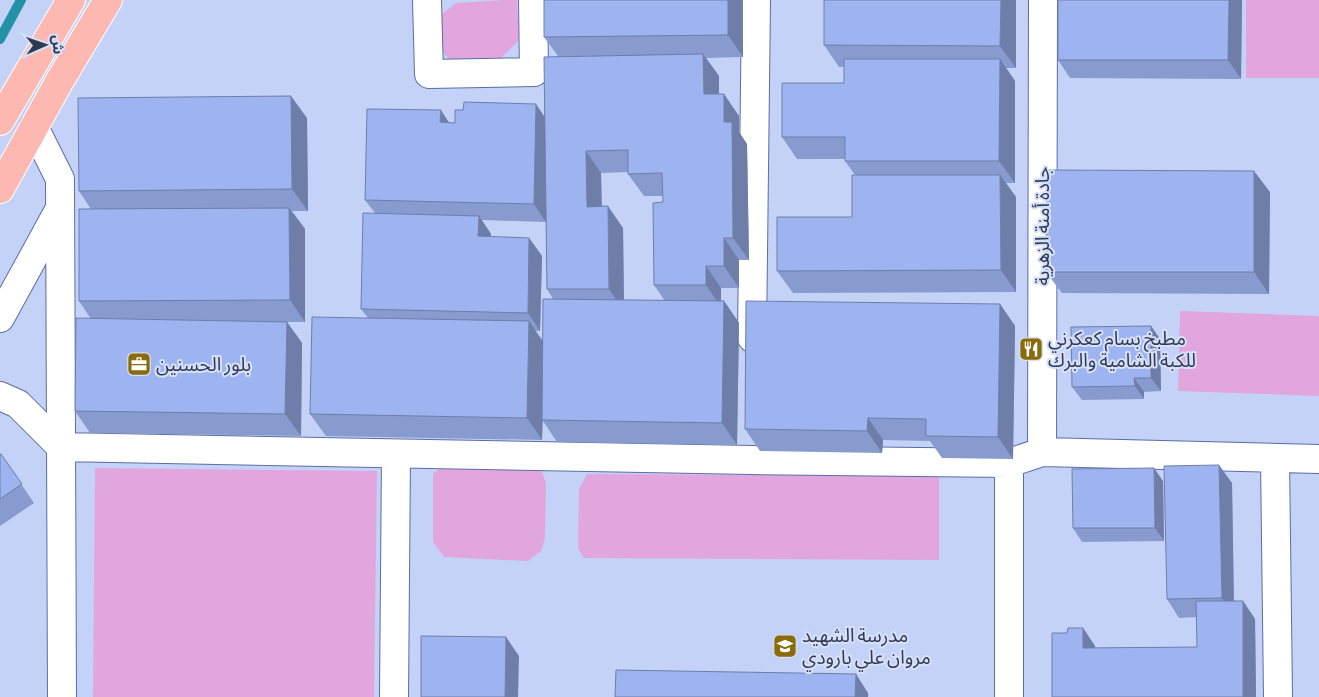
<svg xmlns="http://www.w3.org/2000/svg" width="1319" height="697" font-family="'Alegreya Sans','Noto Sans Arabic',sans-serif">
  <rect width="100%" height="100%" fill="#c4d2f8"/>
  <path fill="#e1a6de" d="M504 0H517L519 40 496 63 453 62 441 51 442 14 456 3Z
    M1246 0H1319V78H1246Z
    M1180 311 1319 316V396L1178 391Z
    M451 463 534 467 542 472 546 483 545 538 541 551 528 561 444 557 433 542V473Z
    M95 468 377 471 374 697H93Z
    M587 474 939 476V560L584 558 578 548 579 489Z"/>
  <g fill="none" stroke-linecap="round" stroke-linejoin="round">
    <path stroke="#2392a7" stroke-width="10" d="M0 39 21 0"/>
    <g stroke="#5a6ea6" stroke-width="30">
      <path id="minor" d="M427 0 429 74 534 72 533 0
        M34 127 60 179 62 697
        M0 318 58 212
        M752 338 756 0
        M0 396 18 404 61 447 751 460 1009 463 1042 452 1319 459
        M1042 452 1043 0
        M1275 458 1278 697
        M394 697 396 454
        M1009 697V463"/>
    </g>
    <g stroke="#fff" stroke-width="30">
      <path id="major" d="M0 121 71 0
        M0 189 59 82 108 0"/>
    </g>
    <use href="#minor" stroke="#fff" stroke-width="28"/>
    <use href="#major" stroke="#fdb9b1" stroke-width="28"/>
  </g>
  <path fill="#879bcf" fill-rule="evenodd" d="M544 0H743V57L706 58 719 76V94L739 116V132L747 144 749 260H739V288H721V301H724L739 323 737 445 557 442 543 421 542 440 326 436 310 414 368 318 361 309 375 213 365 200 449 123 544 116 558 56 544 37ZM628 172V174L644 196H663V202L654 285 665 301 624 300 623 228 602 207 601 173ZM482 220 546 222 547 289 553 299 543 341 535 331H540L542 256 529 238 491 237V234Z
    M824 0H1016V68H1006L1015 81V183H1006L1016 197V292L793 293 777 271 852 217 855 175 845 161V159H797L782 137 844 83V67H839L824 45Z
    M1058 0H1242L1241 79 1070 78 1058 60Z
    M307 118 308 211H292L305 229V322H287L302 343 301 436 90 433 75 411 91 319 79 301 91 209 79 191Z
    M1270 192 1269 294 1062 293 1046 272Z
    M1000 304 1015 326 1013 459 942 458 930 441 883 440 882 453 760 451 745 429Z
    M1151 326 1160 339 1161 391 1144 392V399L1082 400 1072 387Z
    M0 454H1L34 503 0 526Z
    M1163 481 1164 541 1082 542 1073 528Z
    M1232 483 1234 601H1243L1255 619 1256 697H1052L1067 633 1083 628 1095 646V648L1197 647V617L1179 618 1167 599Z"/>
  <path fill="#6e7ea9" d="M728 0H743V57L728 35Z
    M1001 0H1016V68L1000 46Z
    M1229 0H1242L1241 79 1228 60Z
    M703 54 719 76V116L704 94Z
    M1000 59 1015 81V183L999 161Z
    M724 94 739 116V132L747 144 749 260 733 238 724 122Z
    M291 96 307 118 308 211 292 189Z
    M536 104 548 122 546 222 534 204Z
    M441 110 453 129 440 122Z
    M586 151 601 173 602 229 587 207Z
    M1254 171 1270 192 1269 294 1254 272Z
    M1000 175 1016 197V292L1001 270Z
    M608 206 623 228 624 311 609 289Z
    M289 208 305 229V322L290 300Z
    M479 216 491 234V255L478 236Z
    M529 238 542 256 540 331 528 313Z
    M724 238 739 260V288L724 266Z
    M706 266 721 288V307L706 285Z
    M724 301 739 323 737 445 722 423Z
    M1000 304 1015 326 1013 459 998 437Z
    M529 321 544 343 542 440 527 418Z
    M287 322 302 343 301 436 285 414Z
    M1151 326 1160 339 1161 391 1151 378Z
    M1134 378 1144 392V399L1135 386Z
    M868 418 883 440 882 453 867 431Z
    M1219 465 1232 483 1234 617 1222 598Z
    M1154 468 1163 481 1164 541 1155 528Z
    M1243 601 1255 619 1256 697H1243Z
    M1083 628 1095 646V666L1083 648Z
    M506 637 519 656 518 697H505Z
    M856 674 868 693V697H855Z"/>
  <path fill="#9db4f1" stroke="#6e7ea9" d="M544 0H728V35L544 37Z
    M824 0H1001L1000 46 824 45Z
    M1058 0H1229L1228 60H1058Z
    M703 54 704 94H724V122H732L733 238H724V266H706V285H654L653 203 663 202 662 173 628 174V150L586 151 587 207 608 206 609 289H547L544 57Z
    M844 59H1000L999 161H845V137H782V83H844Z
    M291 96 292 189 79 191 78 98Z
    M464 102 536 104 534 204 365 200 367 109 441 110 440 122 455 123V110H463Z
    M1047 170 1254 171V272H1046Z
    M852 175H1000L1001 270 777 271V217H852Z
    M289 208 290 300 79 301V209Z
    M363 213 479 216 478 236 529 238 528 313 361 309Z
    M543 299 724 301 722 423 542 420Z
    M746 301 1000 304 998 437 926 436V419L868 418 867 431 745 429Z
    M312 317 529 321 527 418 310 414Z
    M76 318 287 322 285 414 75 411Z
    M1151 326V378H1134L1135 386 1072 387 1071 327Z
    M0 454H1L22 484 0 499Z
    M1219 465 1222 598 1167 599 1164 466Z
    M1154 468 1155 528H1073L1072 469Z
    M1196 601H1243V697H1052V633H1067L1068 628H1083V648L1197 647Z
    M421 636 506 637 505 697H421Z
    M616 670 856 674 855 697H615Z"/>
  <defs>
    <g id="restaurant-square" transform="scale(1.25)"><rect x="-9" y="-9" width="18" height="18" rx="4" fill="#896b0a" stroke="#d6e0f9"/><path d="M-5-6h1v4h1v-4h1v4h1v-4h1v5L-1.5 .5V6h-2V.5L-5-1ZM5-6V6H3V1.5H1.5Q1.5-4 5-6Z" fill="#fff"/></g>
    <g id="office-square" transform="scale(1.25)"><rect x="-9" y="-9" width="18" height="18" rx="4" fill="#896b0a" stroke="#d6e0f9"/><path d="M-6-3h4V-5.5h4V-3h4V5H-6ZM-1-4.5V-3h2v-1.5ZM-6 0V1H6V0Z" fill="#fff"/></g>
    <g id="school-square" transform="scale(1.25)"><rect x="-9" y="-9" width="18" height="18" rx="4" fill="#896b0a" stroke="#d6e0f9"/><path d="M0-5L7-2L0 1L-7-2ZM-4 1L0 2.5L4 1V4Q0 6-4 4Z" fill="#fff"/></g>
  </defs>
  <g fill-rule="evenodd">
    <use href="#restaurant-square" x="1031" y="349"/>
    <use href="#office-square" x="139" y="364"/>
    <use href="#school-square" x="785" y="646"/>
  </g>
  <g text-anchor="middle" stroke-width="4" stroke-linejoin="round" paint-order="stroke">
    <g font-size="19" fill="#303952" stroke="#d6e0f9">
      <text transform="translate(1042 226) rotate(-90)" y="7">جادة أمنة الزهرية</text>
    </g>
    <g font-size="19" fill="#303952" stroke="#d6e0f9" text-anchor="start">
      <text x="1048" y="345">مطبخ بسام كعكرني<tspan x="1048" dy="22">للكبة الشامية والبرك</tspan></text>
      <text x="156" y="371">بلور الحسنين</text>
      <text x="802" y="642">مدرسة الشهيد<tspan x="802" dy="22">مروان علي بارودي</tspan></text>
    </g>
  </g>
  <g transform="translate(45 45) rotate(88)" stroke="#d6e0f9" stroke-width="4" paint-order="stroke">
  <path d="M0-4L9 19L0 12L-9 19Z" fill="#303952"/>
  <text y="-8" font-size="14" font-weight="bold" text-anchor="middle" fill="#303952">ش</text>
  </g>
</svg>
